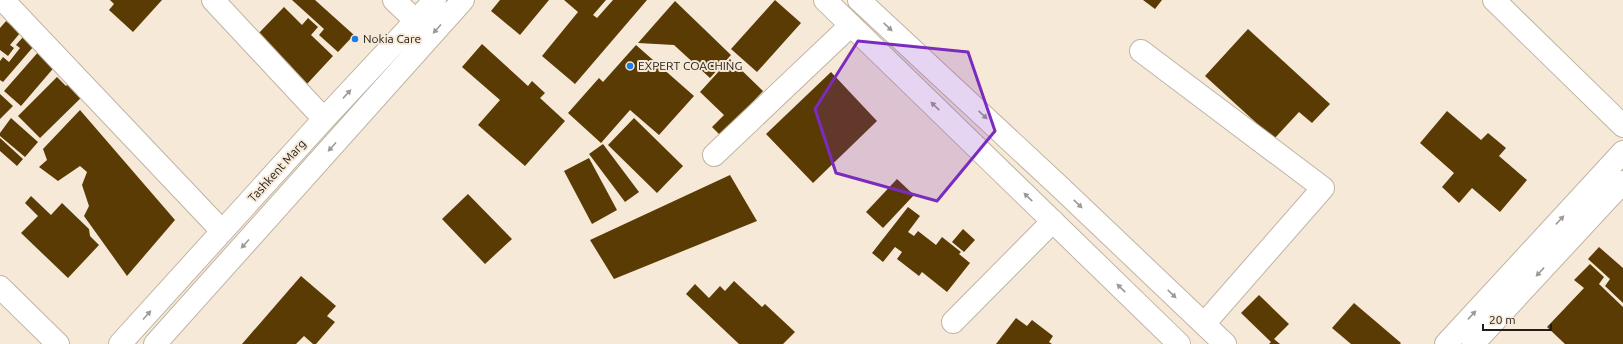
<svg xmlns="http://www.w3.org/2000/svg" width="1623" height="344" font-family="Ubuntu,sans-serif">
  <rect width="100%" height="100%" fill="#f6e9d8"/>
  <path fill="#5b3b04" d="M110 0H162L133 32 109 10 114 4Z
    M292 0H315L354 35 338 52 319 35 324 29Z
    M500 0H549L520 35 491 11Z
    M564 0H606L593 15 597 18 613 0H647L575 84 542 56 578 12Z
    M775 0 801 23 757 72 731 49Z
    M1143 0H1162L1155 9Z
    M675 1 731 55 710 78 674 45 638 43Z
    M284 7 302 25 308 18 318 27 311 35 333 56 307 84 257 35Z
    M6 21 20 33 10 45 14 48 8 56 0 50V28Z
    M1248 29 1330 104 1312 123 1299 112 1274 139 1205 76Z
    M23 37 34 46 3 82 0 80V61L3 57 9 62 20 48 16 45Z
    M482 44 528 86 532 81 545 93 540 98 565 121 525 166 478 125 500 100 462 67Z
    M636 45 694 96 659 135 630 110 601 143 568 113 599 78 603 82Z
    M40 50 57 64 21 106 4 91Z
    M730 59 763 91 735 121 725 140 712 127 724 115 700 92Z
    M831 72 877 121 813 183 766 134Z
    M57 77 66 86 74 78 88 91 40 138 18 116Z
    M0 94 13 106 0 119Z
    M80 110 175 220 127 276 84 216 89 206 82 185 87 172 80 166 58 181 39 167 47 160 43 149Z
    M1447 111 1481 140 1488 133 1506 148 1499 156 1527 180 1500 212 1472 188 1459 203 1442 187 1454 173 1420 143Z
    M11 118 38 142 25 157 0 136V133Z
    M634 118 683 166 657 193 608 145Z
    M0 138 23 159 17 166 0 151Z
    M603 144 639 192 625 202 589 154Z
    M589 158 617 210 592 224 564 171Z
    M730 175 757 221 614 279 590 240Z
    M897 179 914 195 883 228 866 212Z
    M468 194 512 239 485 264 442 219Z
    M31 196 51 215 62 203 89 229 90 236 99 245 68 278 21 233 38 216 25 203Z
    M908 207 920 216 908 232 914 236 918 231 936 245 942 237 961 252 959 254 970 263 947 292 922 272 919 276 897 259 902 252 895 247 883 262 872 253Z
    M963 229 975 240 964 252 952 242Z
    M1599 247 1623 268V303L1605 286 1610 279 1588 259Z
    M1590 264 1604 277 1599 284 1623 307V344H1565L1547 327 1584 288 1574 280Z
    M301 276 336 306 327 316 335 322 316 344H313L304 336 296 344H242Z
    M734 281 762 307 765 304 795 332 783 344H739L686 294 695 284 709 298 720 286 725 291Z
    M1259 295 1289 324 1274 339 1280 344H1269L1271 342 1241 313Z
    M1354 303 1401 343 1400 344H1351L1332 328Z
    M1016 318 1027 326 1032 320 1053 336 1049 342 1052 344H996Z"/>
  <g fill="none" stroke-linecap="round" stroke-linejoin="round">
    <g stroke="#c0b4a3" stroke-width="24">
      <path id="minor" d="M3 0 222 231
        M213 0 324 119
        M394 0 416 21
        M825 0 1179 344
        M859 0 1060 187 1225 344
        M1494 0 1623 126
        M1141 51 1323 188 1204 324
        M714 155 851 25
        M0 287 58 344
        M953 322 1053 221
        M120 344 324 119 435 0
        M155 344 463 0
        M1446 344 1623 152
        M1473 344 1623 182"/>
    </g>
    <use href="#minor" stroke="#fff" stroke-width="22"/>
  </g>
  <defs><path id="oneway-solid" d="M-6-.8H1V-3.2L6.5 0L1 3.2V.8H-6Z"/></defs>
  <g fill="#9c9997">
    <use href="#oneway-solid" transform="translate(888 27) rotate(43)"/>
    <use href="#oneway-solid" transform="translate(437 29) rotate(132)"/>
    <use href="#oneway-solid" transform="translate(347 94) rotate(-47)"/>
    <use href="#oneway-solid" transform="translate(935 106) rotate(-136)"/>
    <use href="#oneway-solid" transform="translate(983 115) rotate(43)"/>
    <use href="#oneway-solid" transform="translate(332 147) rotate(132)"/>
    <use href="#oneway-solid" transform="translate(1028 197) rotate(-136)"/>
    <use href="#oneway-solid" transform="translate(1078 204) rotate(44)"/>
    <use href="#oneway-solid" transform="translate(1560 220) rotate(-47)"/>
    <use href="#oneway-solid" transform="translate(245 244) rotate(132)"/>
    <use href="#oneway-solid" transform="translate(1540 272) rotate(133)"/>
    <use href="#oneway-solid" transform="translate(1121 288) rotate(-136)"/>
    <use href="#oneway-solid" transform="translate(1172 294) rotate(44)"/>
    <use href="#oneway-solid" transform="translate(147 315) rotate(-48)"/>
    <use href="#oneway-solid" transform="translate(1472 315) rotate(-47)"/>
  </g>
  <path fill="#7b2cbf" fill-opacity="0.2" stroke="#7b2cbf" stroke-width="3" stroke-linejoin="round" d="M858 41 968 52 995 131 937 201 836 173 815 109Z"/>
  <g fill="#197ee7" stroke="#f6e9d8" stroke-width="1.5">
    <circle cx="355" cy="39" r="4"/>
    <circle cx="630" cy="66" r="4"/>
  </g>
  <g text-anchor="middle" stroke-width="4" stroke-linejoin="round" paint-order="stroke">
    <g font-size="12" fill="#221d17" stroke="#f6e9d8" text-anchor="start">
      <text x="363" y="43">Nokia Care</text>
      <text x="638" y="70">EXPERT COACHING</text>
    </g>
    <g font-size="12" fill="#221d17" stroke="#f6e9d8">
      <text transform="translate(277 171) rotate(-48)" y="4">Tashkent Marg</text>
    </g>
  </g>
  <path d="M1483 324v6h68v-6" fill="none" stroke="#221d17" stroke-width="2"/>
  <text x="1489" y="324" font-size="12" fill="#221d17" stroke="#f6e9d8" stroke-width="3" paint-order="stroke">20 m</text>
</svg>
